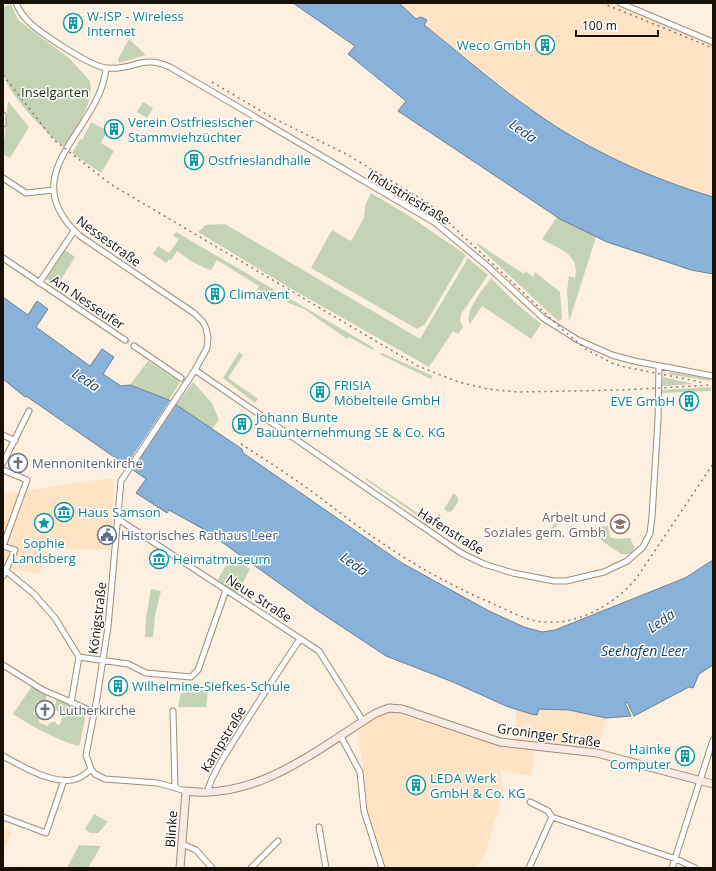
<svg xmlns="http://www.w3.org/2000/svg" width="716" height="871" font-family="'Open Sans',sans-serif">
  <rect width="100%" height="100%" fill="#fdf0e1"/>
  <path fill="#ffe3c4" d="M399 3H609L713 45V197L669 184 604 154 536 113 424 25 427 20 416 19Z
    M110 478 114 484 111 550 50 549 38 574 3 567V494Z
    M539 709 569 710 606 718 597 753 514 745 516 710 537 715Z
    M391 711 497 745 535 749 531 776 500 770 504 791 486 852 477 868H383L367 810 365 778 360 749 358 729 382 712Z
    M3 828 12 832 3 854Z"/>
  <path fill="#c3d3b4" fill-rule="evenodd" d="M11 4 18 20 70 59 90 81C95 103 75 129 64 147 47 134 6 93 3 72 0 53 3 26 3 7Z
    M129 39 146 55 119 63 118 59Z
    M8 101 29 127 10 158 3 154Z
    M143 102 153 108 147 118 137 112Z
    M91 122 107 131 101 143 114 151 101 173 72 153 80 139 82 140Z
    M371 193 411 217 466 255 425 324 417 329 311 268 332 230 351 241 364 218 365 206Z
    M557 217 596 237 569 322 567 291 569 276 575 278C580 254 560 250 542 239Z
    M225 224 420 339 468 258 488 275 461 314 460 320 463 327 458 334 453 331 429 367 288 287 198 232 206 225Z
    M176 232 374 348 373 350 349 337 347 339 304 309 289 303 276 294 270 302 255 293 259 286 217 260 211 270H209L191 261 177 251 171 260 169 259 166 263 153 254 158 246 169 253 179 239 173 236Z
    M477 243 524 274 526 271 533 277 535 272 560 292 562 317 561 320 558 321 477 245Z
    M65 250 75 257 57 286 46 279Z
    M491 278 516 303 541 324 531 339 482 306 470 324C463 313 484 288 491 278Z
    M239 352 243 355 228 378 258 399 255 403 223 378Z
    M382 353 433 376 431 379 379 354Z
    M148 361 180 382 169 400 130 385Z
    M670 372 710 379V381L667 374Z
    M663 377 694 384 662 386Z
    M193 382 212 403 219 420 212 429 176 405Z
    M711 387V391L662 393V390Z
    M366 478 425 518H429L434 521 439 514 442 518 439 526H432L365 479Z
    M454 493 458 497V502L452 511 448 512 444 509Z
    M557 520 559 522 548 537 546 535Z
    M608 526 610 537 617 539 630 538 635 548 631 554H621L595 536 597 527Z
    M449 530 465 540V543L448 533Z
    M231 557 250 569 237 594 217 581Z
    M151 589 161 591 155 615 153 637H145L146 618Z
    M183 682 208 691 206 707H178Z
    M32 686 63 700 86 714 80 744 78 746C55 739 33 727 13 714ZM47 694 57 698 55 707 57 711 59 712 60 709 64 711 60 725 56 724 55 721 49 723 48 726 40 723 38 720 40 719 33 713 38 701 42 704 45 703Z
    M94 814 108 822 98 833H90L85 829Z
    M79 845 101 846 88 868H67Z"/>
  <path fill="#89b2db" stroke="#67819b" d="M293 3H399L416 19 421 17 427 20 424 25C461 54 498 87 536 113 590 151 650 178 713 197V274L691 270 607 242 560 219 398 111 406 101 348 54 355 46Z
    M3 297 28 315 37 301 48 309 36 327 90 366 102 349 114 357 103 374 121 386 130 385 169 400 242 449 243 453 402 563 489 611 524 627 542 632 555 630 685 578 713 560V665L699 674 693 688 689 687 634 716 627 702 625 703 631 716 606 718 569 710 539 709 537 715 531 714 506 706 453 682 386 656 315 609 205 530 169 510 167 513 136 493 146 479 26 396 25 397 3 379Z"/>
  <path fill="#fdf0e1" d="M171 399 177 403 131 471 125 467Z"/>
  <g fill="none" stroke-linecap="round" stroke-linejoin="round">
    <path stroke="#dacec0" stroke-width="5" stroke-dasharray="5 2.5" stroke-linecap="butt" d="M125 340 134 346"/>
    <g stroke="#a08c75" stroke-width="7">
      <path id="street" d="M16 3C19 10 23 16 28 21 40 33 91 67 107 68 133 71 141 54 170 67L434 222 485 264 543 318 578 340 612 355 634 361 713 376
        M620 3 713 42
        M106 68C101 130 10 173 80 236L194 313 203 322 206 328 208 338 207 348 195 370 121 481 108 627 97 698 86 755 91 769 95 774 105 779 158 783 186 791
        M3 115V124
        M3 178 26 193 54 190
        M3 258 125 340
        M39 283 74 231
        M134 346 181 378
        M195 370 461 553 484 564 513 573 554 581H566L604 572 627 561 643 547 650 533 652 517 658 419 659 366
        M3 435 15 441
        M3 463 29 411
        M3 470 27 480 3 546
        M118 519 319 651 363 721
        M3 546 15 550 3 576
        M5 570 34 594 55 618 79 657 128 664 146 673 191 677 198 670 226 590
        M3 665 43 690 87 709
        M71 703 79 657
        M173 711 175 787
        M340 735 360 772 364 811 382 868
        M3 756C21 766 55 786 76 779 82 777 87 773 91 769
        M207 793C212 774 225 755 235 739 256 705 278 672 300 639
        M530 802 548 811 552 817
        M3 817 46 833 64 780
        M319 827 326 868
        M182 844 196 850 212 868
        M251 868 278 841
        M529 868 552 817 676 859 695 868
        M672 868 713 740"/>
    </g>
    <g stroke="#a08c75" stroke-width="9">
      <path id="secondary" d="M180 868 186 791C257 801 319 748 376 713L389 708 402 709 500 742 597 753 713 784"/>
    </g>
    <use href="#street" stroke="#fff" stroke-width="5"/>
    <use href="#secondary" stroke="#faeae6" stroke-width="7"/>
    <path stroke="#83796d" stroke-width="1.5" stroke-dasharray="2 4" stroke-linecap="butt" d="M602 3 713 48
      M3 75 54 140 112 185 418 366 458 382 488 389 518 392 622 390 713 385
      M212 82 271 117 348 155 428 203 564 331 587 350 612 363 625 367 701 382
      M241 444C264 459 288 474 311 491 332 506 351 522 372 536 410 563 453 587 496 605 511 612 528 621 544 622 580 625 617 603 638 576L713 464"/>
  </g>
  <defs>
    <g id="building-ring" transform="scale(1)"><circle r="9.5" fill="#fff" stroke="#0f9aa8" stroke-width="1.5"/><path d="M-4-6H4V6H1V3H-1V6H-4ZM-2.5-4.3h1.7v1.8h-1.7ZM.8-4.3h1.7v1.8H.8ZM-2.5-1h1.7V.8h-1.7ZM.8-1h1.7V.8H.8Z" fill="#0f9aa8"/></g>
    <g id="church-ring" transform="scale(1)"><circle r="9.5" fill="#fff" stroke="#6b7280" stroke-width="1.5"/><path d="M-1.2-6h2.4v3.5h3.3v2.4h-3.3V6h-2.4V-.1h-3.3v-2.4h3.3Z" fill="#6b7280"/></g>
    <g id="museum-ring" transform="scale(1)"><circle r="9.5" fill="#fff" stroke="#0f9aa8" stroke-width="1.5"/><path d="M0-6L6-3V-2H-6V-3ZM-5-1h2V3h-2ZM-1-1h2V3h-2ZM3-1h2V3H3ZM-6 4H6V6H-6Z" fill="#0f9aa8"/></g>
    <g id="sight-ring" transform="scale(1)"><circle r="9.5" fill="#fff" stroke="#0f9aa8" stroke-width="1.5"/><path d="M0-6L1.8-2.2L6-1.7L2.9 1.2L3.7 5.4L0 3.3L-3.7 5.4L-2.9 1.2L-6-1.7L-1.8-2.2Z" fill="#0f9aa8"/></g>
    <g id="school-ring" transform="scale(1)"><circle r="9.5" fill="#fff" stroke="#8d6e63" stroke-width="1.5"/><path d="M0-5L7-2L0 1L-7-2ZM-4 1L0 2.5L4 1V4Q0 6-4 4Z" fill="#8d6e63"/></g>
    <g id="civic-ring" transform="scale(1)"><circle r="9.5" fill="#fff" stroke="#5c6f8a" stroke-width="1.5"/><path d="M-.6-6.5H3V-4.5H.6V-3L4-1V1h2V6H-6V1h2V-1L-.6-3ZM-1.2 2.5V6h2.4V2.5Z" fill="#5c6f8a"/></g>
  </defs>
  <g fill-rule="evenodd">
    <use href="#building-ring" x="73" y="23"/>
    <use href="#building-ring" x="545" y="45"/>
    <use href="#building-ring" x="114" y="129"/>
    <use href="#building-ring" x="194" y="160"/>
    <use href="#building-ring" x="215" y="294"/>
    <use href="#building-ring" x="320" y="392"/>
    <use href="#building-ring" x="689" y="401"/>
    <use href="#building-ring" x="242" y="424"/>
    <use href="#church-ring" x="18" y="463"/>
    <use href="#museum-ring" x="64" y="512"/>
    <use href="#sight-ring" x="44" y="523"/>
    <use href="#school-ring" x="620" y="524"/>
    <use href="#civic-ring" x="107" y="535"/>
    <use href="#museum-ring" x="159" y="559"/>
    <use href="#building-ring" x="118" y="686"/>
    <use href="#church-ring" x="45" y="710"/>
    <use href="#building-ring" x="685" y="756"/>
    <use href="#building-ring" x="416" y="785"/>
  </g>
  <g text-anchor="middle" stroke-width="3" stroke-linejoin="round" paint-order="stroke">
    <g font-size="13" fill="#0d838f" stroke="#fff" text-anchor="start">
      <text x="87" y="21">W-ISP - Wireless<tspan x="87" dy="15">Internet</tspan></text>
      <text x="531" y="50" text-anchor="end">Weco Gmbh</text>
      <text x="128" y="127">Verein Ostfriesischer<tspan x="128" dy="15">Stammviehzüchter</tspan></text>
      <text x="208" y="165">Ostfrieslandhalle</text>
      <text x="229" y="299">Climavent</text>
      <text x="334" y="390">FRISIA<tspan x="334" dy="15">Möbelteile GmbH</tspan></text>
      <text x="675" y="406" text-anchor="end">EVE GmbH</text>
      <text x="256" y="422">Johann Bunte<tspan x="256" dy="15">Bauunternehmung SE &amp; Co. KG</tspan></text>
      <text x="78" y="517">Haus Samson</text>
      <text x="44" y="548" text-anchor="middle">Sophie<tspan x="44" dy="15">Landsberg</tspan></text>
      <text x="173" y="564">Heimatmuseum</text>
      <text x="132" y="691">Wilhelmine-Siefkes-Schule</text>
      <text x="671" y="754" text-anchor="end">Hainke<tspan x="671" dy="15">Computer</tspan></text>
      <text x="430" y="783">LEDA Werk<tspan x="430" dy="15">GmbH &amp; Co. KG</tspan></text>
    </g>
    <g font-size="13" fill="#22320d" stroke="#fff">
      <text x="55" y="97">Inselgarten</text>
    </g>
    <g font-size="13" fill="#171007" stroke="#fff">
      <text transform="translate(409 197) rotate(31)" y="5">Industriestraße</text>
      <text transform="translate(109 241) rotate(36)" y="5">Nessestraße</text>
      <text transform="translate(88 302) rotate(34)" y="5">Am Nesseufer</text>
      <text transform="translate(451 531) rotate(32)" y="5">Hafenstraße</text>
      <text transform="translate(259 598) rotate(33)" y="5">Neue Straße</text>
      <text transform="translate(97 618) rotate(-83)" y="5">Königstraße</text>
      <text transform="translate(549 735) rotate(8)" y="5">Groninger Straße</text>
      <text transform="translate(223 739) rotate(-59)" y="5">Kampstraße</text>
      <text transform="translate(171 829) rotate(-86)" y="5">Blinke</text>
    </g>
    <g font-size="13" fill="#5b616d" stroke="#fff" text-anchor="start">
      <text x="32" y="468">Mennonitenkirche</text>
      <text x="59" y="715">Lutherkirche</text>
    </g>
    <g font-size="13" fill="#785e54" stroke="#fff" text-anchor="end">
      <text x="606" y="522">Arbeit und<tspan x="606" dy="15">Soziales gem. Gmbh</tspan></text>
    </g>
    <g font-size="13" fill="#4e5e75" stroke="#fff" text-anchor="start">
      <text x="121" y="540">Historisches Rathaus Leer</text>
    </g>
    <g font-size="14" font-style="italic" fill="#134168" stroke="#fff">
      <text transform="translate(523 131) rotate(35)" y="5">Leda</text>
      <text transform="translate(86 380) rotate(33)" y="5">Leda</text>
      <text transform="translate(354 564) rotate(35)" y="5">Leda</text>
      <text transform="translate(661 621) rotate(-35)" y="5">Leda</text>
      <text x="644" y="656">Seehafen Leer</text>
    </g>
  </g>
  <rect width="716" height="871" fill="none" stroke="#171007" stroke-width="8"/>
  <path d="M576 30v6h82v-6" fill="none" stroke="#171007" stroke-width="2"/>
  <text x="582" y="30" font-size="12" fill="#171007" stroke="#ffffff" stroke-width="3" paint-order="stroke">100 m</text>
</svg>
